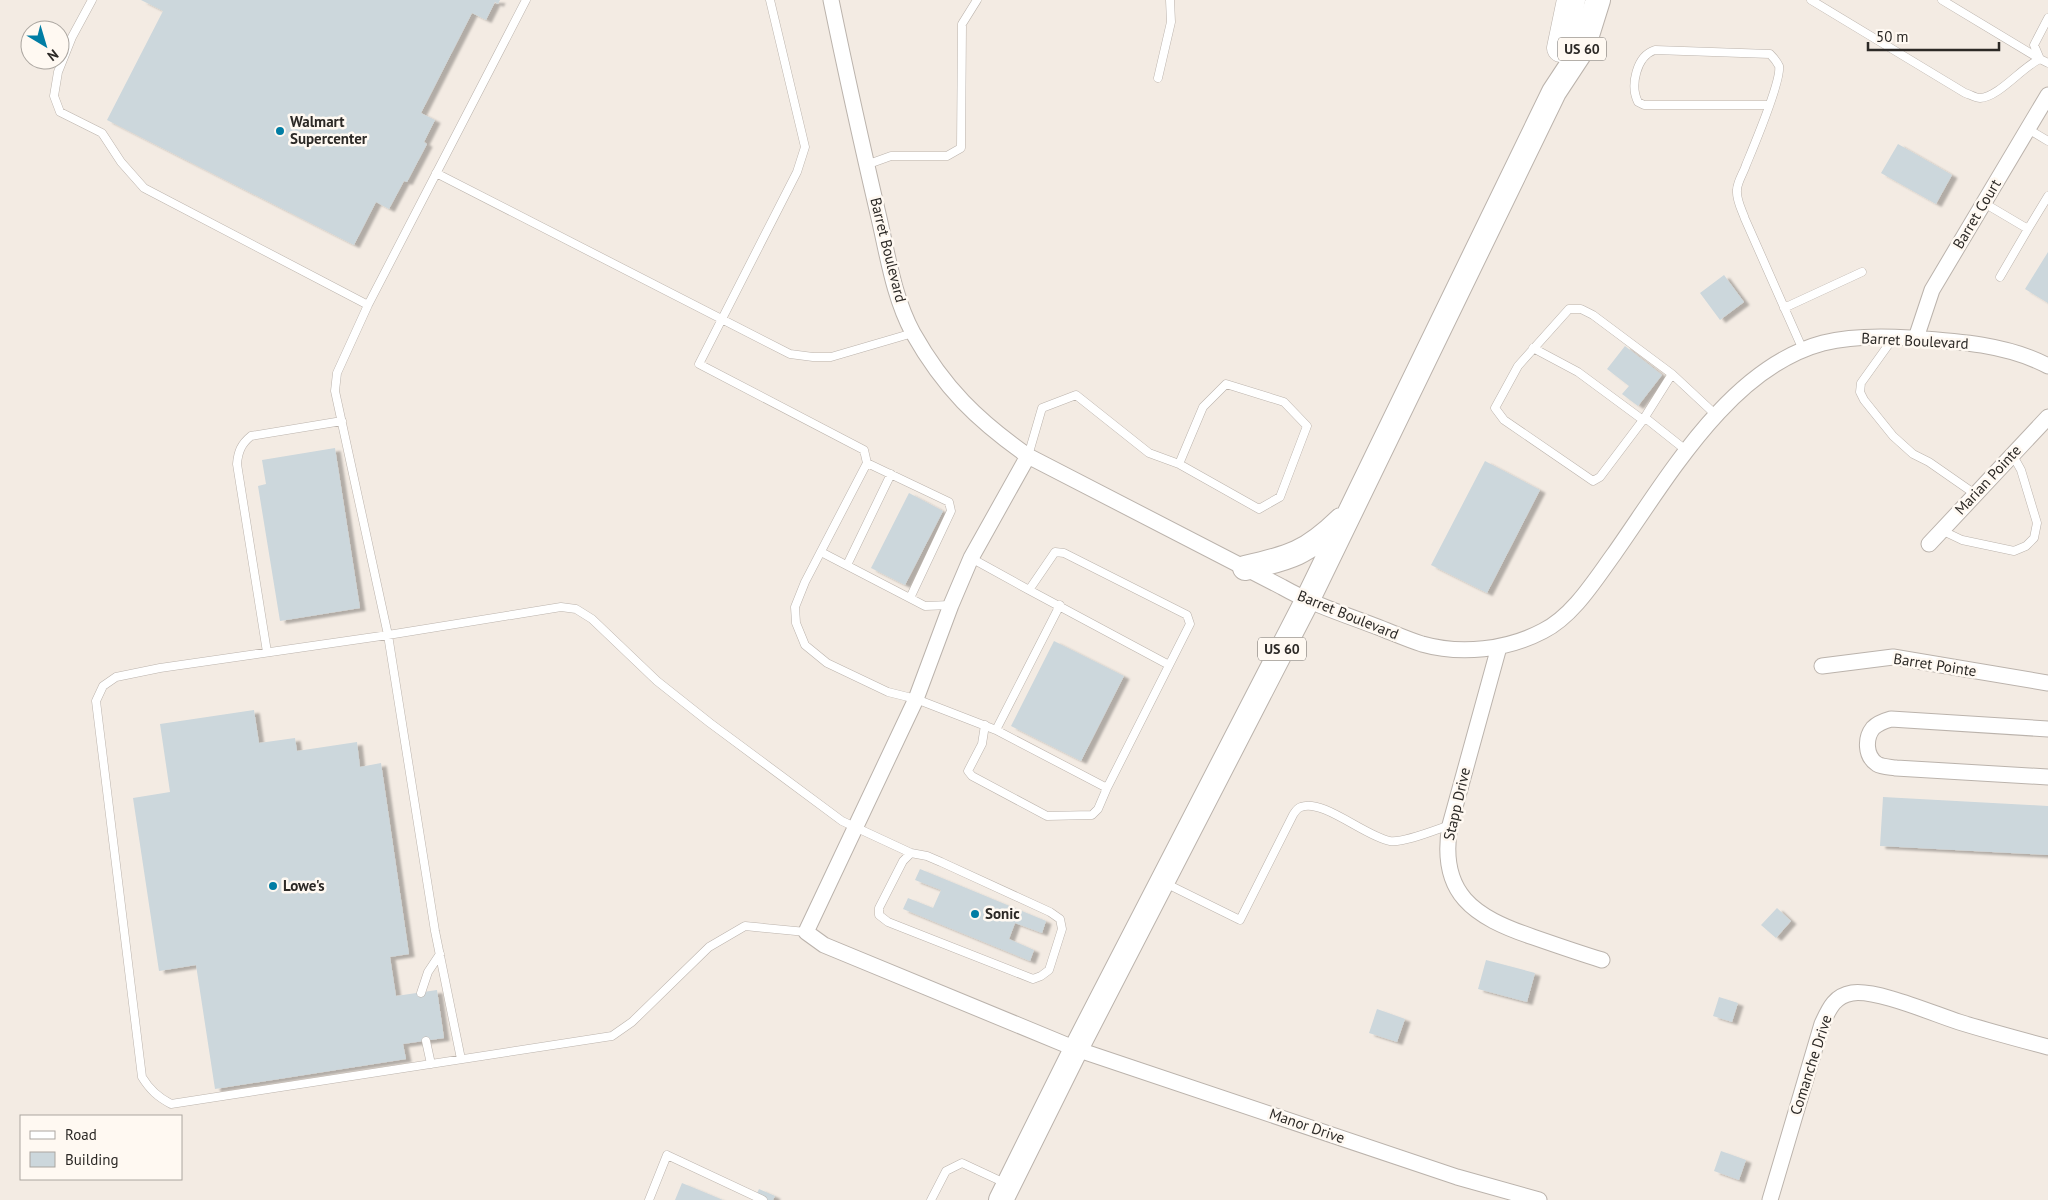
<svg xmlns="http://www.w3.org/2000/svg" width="2048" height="1200" font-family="'PT Sans',sans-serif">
  <defs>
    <filter id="shadow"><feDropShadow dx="5.5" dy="3" stdDeviation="1" flood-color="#0004"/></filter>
  </defs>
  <rect width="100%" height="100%" fill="#f3ebe3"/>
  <path fill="#ccd7dc" filter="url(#shadow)" d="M141 0H500L498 4 495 2 486 20 472 13 421 113 435 120 424 142 427 144 407 182 404 181 389 209 376 202 354 245 107 120 163 11Z
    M1898 144 1952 175 1936 204 1881 173Z
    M2048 252V303L2025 289Z
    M1724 275 1744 302 1720 320 1700 293Z
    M1625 346 1662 375 1638 406 1622 394 1629 386 1607 369Z
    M335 448 360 608 280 621 258 486 266 484 262 460Z
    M1485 461 1540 490 1487 593 1431 565Z
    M909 493 943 511 905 585 871 568Z
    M1054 641 1124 676 1081 761 1011 726Z
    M254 710 259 743 295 738 297 751 357 742 360 767 381 763 409 954 390 957 396 996 437 990 444 1038 403 1044 406 1059 215 1089 196 965 159 971 133 798 170 792 160 724Z
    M1883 797 2048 806V855L1880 846Z
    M920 869 1046 921 1042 933 1015 923 1009 939 1034 950 1030 961 903 909 908 898 933 908 941 890 915 880Z
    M1777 908 1791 921 1776 938 1761 925Z
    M1486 960 1535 973 1527 1002 1478 989Z
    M1719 997 1738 1003 1732 1022 1713 1016Z
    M1377 1009 1405 1019 1397 1042 1369 1033Z
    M1721 1151 1746 1160 1739 1180 1714 1171Z
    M682 1183 723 1200H675Z
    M759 1189 775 1196 773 1200H754Z"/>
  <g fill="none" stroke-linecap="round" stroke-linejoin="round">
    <g stroke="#bbb3ac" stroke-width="9">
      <path id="lane" d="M92 0 72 37 58 72 54 96 60 112 102 133 121 162 144 188 368 305
        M770 0 805 147 797 172 699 364 864 450 867 463 805 582 795 607 796 623 805 645 827 663 888 692 916 699 996 730 1107 788 1190 624 1187 615 1064 553 1055 552 1029 590 971 558
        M1811 0 1965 93C1969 94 1976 98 1980 98 1999 97 2022 67 2040 59L2048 63
        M1942 0 2040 59 2034 45 2048 18
        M1158 78 1171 22 1170 0
        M1769 105H1644L1638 102C1630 86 1636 56 1655 50L1770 54C1773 57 1777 62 1779 66 1782 80 1753 148 1746 165 1744 172 1737 182 1737 190 1736 200 1742 210 1745 219L1803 350
        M2028 129 2048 141
        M866 165 891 156H947L961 148 962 24 977 0
        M436 173 790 354 813 357H831L913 333
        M1984 203 2028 229 2000 277
        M2028 229 2048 196
        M1784 308 1862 272
        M1894 337 1861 383 1860 392 1864 400 1893 436 1913 454 1929 462 1975 494
        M1533 348 1578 372 1643 420 1672 374
        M1687 451 1648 420H1643L1600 477 1593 481 1504 420 1495 408 1518 366 1569 309H1581L1593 315 1672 374 1716 415
        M1028 456 1042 408 1076 395 1149 453 1179 464 1259 509 1280 497 1307 426 1284 402 1226 384 1203 407 1179 464
        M867 463 949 502 951 511 910 598
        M1941 530 1962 540 2014 551 2026 546 2034 538 2037 523 2021 470 2012 454
        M821 552 925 606 951 605
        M847 565 891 474
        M1029 590 1169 665
        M267 652 237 464C238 452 241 444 251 436L342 421
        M985 725 982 744 968 771 972 776 1047 816 1092 815 1098 809 1107 788
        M996 730 1060 605
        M911 853 927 856 941 862 1050 912 1060 919 1062 929 1049 970 1041 976 1033 979 888 922 879 915V908L903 861Z
        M1165 883 1240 920 1293 815C1295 812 1297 808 1301 807 1322 798 1366 837 1390 841 1404 843 1435 830 1450 825
        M806 932 745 926 709 947 632 1022 612 1036 171 1104C158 1097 150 1090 142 1077L96 701 103 686 116 677 160 668 388 635 561 607 576 609 592 619 657 681 710 723 842 821 911 853
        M421 993 428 972 440 954
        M426 1041 431 1064
        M461 1059 435 931 388 635 335 391 337 373 368 305 526 0
        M649 1200 667 1155 763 1200
        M931 1200 946 1171 962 1163 1007 1184"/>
    </g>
    <g stroke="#bbb3ac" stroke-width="17">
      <path id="street" d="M831 0C846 73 862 145 879 218 888 257 894 298 913 333 944 388 977 420 1028 456L1282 587C1312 604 1343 614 1375 626 1391 632 1406 639 1422 644 1461 655 1507 650 1543 631 1573 616 1595 580 1614 554 1667 479 1729 368 1823 343 1851 336 1880 336 1910 338 1955 341 2007 344 2048 366
        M1916 338 1932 290 2048 95
        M1028 456 971 558 951 605 916 699 806 932 824 945 1076 1049 1457 1177 1539 1200
        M1929 544 2048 417
        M1499 647 1450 825C1438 894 1474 917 1533 937 1556 945 1579 953 1602 960
        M1822 666 1893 657 2048 683
        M2048 729 1891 719C1884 721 1878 723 1873 728 1865 738 1865 756 1877 764 1882 767 1890 767 1896 768L2048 777
        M1770 1200 1822 1024C1829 1009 1834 996 1852 993 1876 989 1934 1014 1959 1022 1988 1031 2018 1039 2048 1047"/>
    </g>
    <g stroke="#bbb3ac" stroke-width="26">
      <path id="primary" d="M1245 568C1290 558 1307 553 1341 520
        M1001 1200 1076 1049 1307 601 1554 92 1583 48 1598 0"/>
    </g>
    <g stroke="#bbb3ac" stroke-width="29">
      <path id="highway" d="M1561 48 1571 0"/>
    </g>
    <use href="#lane" stroke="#fff" stroke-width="8"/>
    <use href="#street" stroke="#fff" stroke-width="15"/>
    <use href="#primary" stroke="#fff" stroke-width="24"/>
    <use href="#highway" stroke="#fff" stroke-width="28"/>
  </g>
  <g fill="#017da4" stroke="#fff9f2" stroke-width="2">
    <circle cx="280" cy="131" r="5"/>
    <circle cx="273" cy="886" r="5"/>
    <circle cx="975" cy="914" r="5"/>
  </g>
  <g text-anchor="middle" stroke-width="5" stroke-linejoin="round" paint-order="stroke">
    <g fill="#fff9f2" stroke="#6b6763" stroke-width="1">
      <rect x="1558" y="37.5" width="48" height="23" rx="4"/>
      <rect x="1258" y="637.5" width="48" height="23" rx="4"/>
    </g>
    <g font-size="14" font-weight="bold" fill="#2c2926">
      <text x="1582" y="54">US 60</text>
      <text x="1282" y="654">US 60</text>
    </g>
    <g font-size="15" font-weight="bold" fill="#2c2926" stroke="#fff9f2" text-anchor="start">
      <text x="290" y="127">Walmart<tspan x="290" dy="17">Supercenter</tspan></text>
      <text x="283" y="891">Lowe's</text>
      <text x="985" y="919">Sonic</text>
    </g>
    <g font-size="15" fill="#2c2926" stroke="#fff9f2">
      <text transform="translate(1977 214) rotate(-59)" y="5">Barret Court</text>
      <text transform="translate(888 250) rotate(76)" y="5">Barret Boulevard</text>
      <text transform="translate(1915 341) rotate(3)" y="5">Barret Boulevard</text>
      <text transform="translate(1988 480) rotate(-47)" y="5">Marian Pointe</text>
      <text transform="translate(1348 615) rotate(22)" y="5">Barret Boulevard</text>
      <text transform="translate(1935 665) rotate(9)" y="5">Barret Pointe</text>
      <text transform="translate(1457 804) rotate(-77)" y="5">Stapp Drive</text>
      <text transform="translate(1811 1065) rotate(-72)" y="5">Comanche Drive</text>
      <text transform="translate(1307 1126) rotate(19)" y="5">Manor Drive</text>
    </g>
  </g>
  <rect x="20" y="1115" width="162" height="65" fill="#fff9f2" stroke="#aba6a0"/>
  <rect x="30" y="1131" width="25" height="8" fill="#ffffff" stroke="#aba6a0"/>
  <text x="65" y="1140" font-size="15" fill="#2c2926">Road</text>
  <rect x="30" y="1152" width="25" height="15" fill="#ccd7dc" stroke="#aba6a0"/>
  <text x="65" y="1165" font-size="15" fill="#2c2926">Building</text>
  <g transform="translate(45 45) rotate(142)"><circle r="24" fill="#fff9f2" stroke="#aba6a0"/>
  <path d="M0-4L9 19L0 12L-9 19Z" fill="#017da4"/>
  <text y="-8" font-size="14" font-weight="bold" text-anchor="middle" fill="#2c2926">N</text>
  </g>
  <path d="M1868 42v8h131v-8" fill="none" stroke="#2c2926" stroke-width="2.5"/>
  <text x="1876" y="42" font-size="15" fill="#2c2926" stroke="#fff9f2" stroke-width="4" paint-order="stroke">50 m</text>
</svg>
